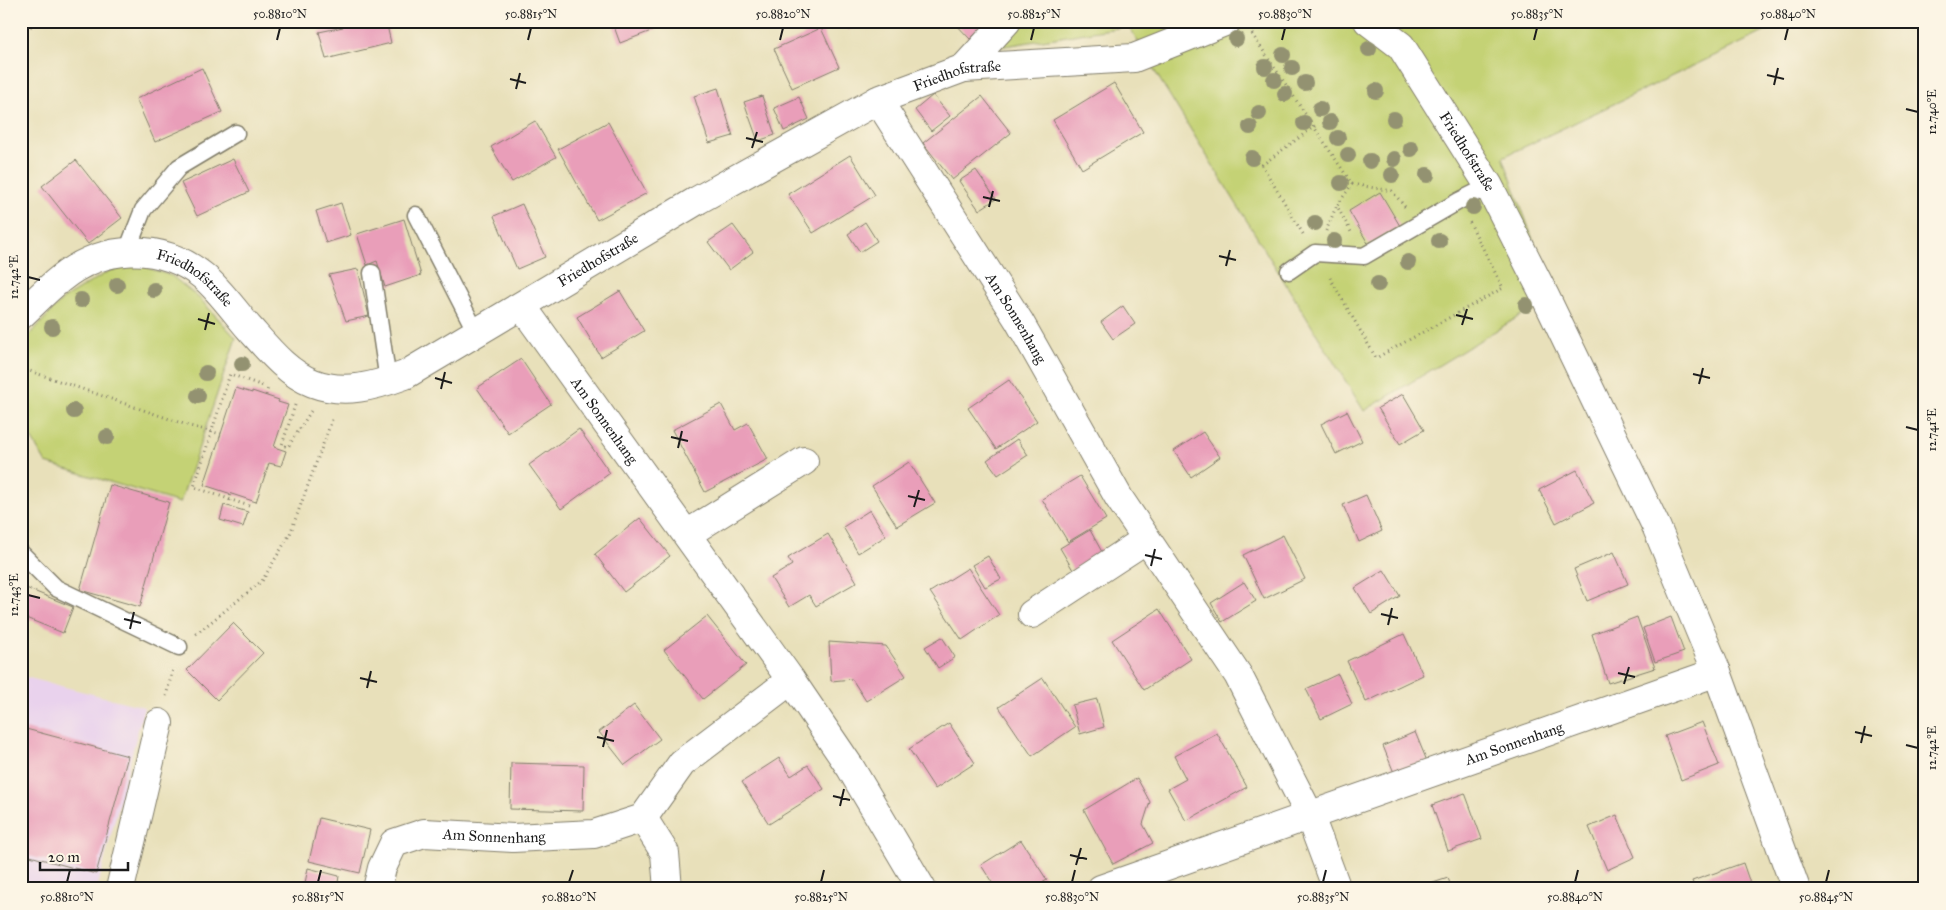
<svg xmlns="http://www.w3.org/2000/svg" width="1946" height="910" font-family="'IM FELL Great Primer',serif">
  <rect width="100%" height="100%" fill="#fcf5e5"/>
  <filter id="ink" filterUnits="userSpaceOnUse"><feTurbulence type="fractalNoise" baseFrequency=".02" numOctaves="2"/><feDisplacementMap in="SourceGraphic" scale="10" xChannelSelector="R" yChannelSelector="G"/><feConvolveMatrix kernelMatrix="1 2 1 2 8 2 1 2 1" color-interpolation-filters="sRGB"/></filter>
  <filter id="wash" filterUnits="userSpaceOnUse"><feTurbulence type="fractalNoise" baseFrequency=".0096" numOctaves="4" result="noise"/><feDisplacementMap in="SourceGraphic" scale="20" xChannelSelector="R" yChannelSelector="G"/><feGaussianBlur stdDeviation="1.12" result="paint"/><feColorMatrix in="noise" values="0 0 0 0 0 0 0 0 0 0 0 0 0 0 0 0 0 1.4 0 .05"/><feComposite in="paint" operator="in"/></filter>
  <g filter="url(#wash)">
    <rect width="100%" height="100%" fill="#e8e0ba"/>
    <path fill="#e9d2ed" d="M21 676 144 707 97 889H21Z"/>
    <path fill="#c4d274" stroke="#707748" d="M1023 21H1787L1503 157 1555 300 1533 308 1364 411 1154 70 1129 26 999 47Z
      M139 265 172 276 200 299 236 338 180 503 46 463 21 421V344L63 299 109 271Z"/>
    <g id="blocks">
      <path fill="#e99eb9" d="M341 21H386L391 43 326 59 319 32 343 27Z
        M612 21H677L620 43Z
        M845 21H868L849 30Z
        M953 21H989L970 39Z
        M821 28 839 67 792 88 774 49Z
        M202 68 222 112 155 142 136 99Z
        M1114 83 1143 132 1082 169 1053 120Z
        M718 88 733 136 709 143 694 96Z
        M933 95 950 116 931 131 915 110Z
        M762 96 775 135 758 141 744 102Z
        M982 96 1011 133 952 180 923 143Z
        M799 97 809 119 784 131 774 108Z
        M535 121 556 157 512 182 491 147Z
        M608 122 647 193 597 220 558 149Z
        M850 155 875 195 813 233 788 194Z
        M233 159 249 192 197 216 181 183Z
        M76 160 122 218 88 244 42 186Z
        M976 170 996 199 979 210 959 181Z
        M1380 192 1400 226 1369 245 1349 211Z
        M341 203 351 235 326 243 316 211Z
        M522 204 545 257 517 269 494 216Z
        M404 219 421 275 385 287 377 261 367 265 357 234Z
        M865 222 877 241 860 252 848 234Z
        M733 225 753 252 729 270 708 242Z
        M358 269 369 316 346 321 329 275Z
        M620 291 644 331 601 357 577 317Z
        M1123 306 1135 324 1113 339 1101 322Z
        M521 359 551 404 508 433 477 388Z
        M1009 380 1037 421 996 449 968 408Z
        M236 388 252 393V391L279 400 278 402 288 405 274 447 286 451 281 466 269 463 256 502 204 485Z
        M1403 394 1424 430 1400 444 1378 408Z
        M721 404 735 430 748 423 768 459 705 492 672 430Z
        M1347 411 1362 441 1336 454 1321 424Z
        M579 429 610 473 561 509 529 465Z
        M1203 432 1220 457 1191 477 1174 451Z
        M1017 439 1028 455 998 475 987 460Z
        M909 462 935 503 897 526 872 486Z
        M1577 470 1594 503 1556 523 1539 490Z
        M1080 476 1106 519 1068 542 1042 499Z
        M110 485 169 502 140 607 80 590Z
        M1366 495 1382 531 1359 542 1343 505Z
        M224 505 248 512 243 527 220 520Z
        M870 510 886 536 858 553 843 527Z
        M640 518 670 556 624 592 595 554Z
        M1090 530 1102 552 1073 570 1060 548Z
        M828 534 857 582 816 606 809 595 789 607 771 578 792 565 788 558Z
        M1283 535 1305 579 1264 599 1243 555Z
        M1614 552 1628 584 1587 601 1574 569Z
        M988 556 1001 579 985 587 972 565Z
        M968 568 999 615 962 640 930 592Z
        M1384 570 1400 596 1371 614 1355 588Z
        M1244 582 1256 601 1222 622 1211 603Z
        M21 586 73 607 63 633 21 616Z
        M1159 609 1191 659 1144 690 1112 640Z
        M707 616 746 665 703 699 664 650Z
        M1637 617 1655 668 1608 683 1592 634Z
        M1671 617 1684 652 1655 662 1643 628Z
        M233 623 263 653 217 700 187 670Z
        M1404 634 1423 675 1366 702 1347 661Z
        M942 637 955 657 938 668 925 647Z
        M829 642 886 646 906 676 866 701 852 679 831 681Z
        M1338 674 1352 704 1321 719 1306 689Z
        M1043 678 1075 727 1032 756 999 707Z
        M1097 699 1104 727 1080 734 1072 705Z
        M634 705 660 739 625 765 599 732Z
        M1702 722 1719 765 1681 780 1665 736Z
        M949 723 975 763 935 789 909 749Z
        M26 729 128 756 96 874 30 856 21 888V746Z
        M1415 732 1427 761 1395 775 1383 746Z
        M1217 733 1247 787 1186 821 1168 789 1186 779 1174 756Z
        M779 758 791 776 808 765 824 789 769 824 742 782Z
        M511 763 584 765 583 811 510 809Z
        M1137 778 1150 802 1143 824 1153 843 1113 864 1084 810Z
        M1465 793 1482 839 1448 851 1432 805Z
        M1617 815 1635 857 1607 870 1589 827Z
        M319 818 370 830 360 873 309 861Z
        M1021 840 1047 880 1032 889H996L981 865Z
        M1743 863 1752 889H1695L1692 881Z
        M308 868 339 876 337 889 305 883Z
        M1448 878 1452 889H1418V888Z
        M566 884V889H510V887Z"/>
    </g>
  </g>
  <g filter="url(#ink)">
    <use href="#blocks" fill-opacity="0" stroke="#827e6b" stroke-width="1"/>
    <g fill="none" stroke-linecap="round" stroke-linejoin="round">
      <g stroke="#827e6b" stroke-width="19">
        <path id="lane" d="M416 215 476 332
          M127 251 143 210 179 167 236 133
          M1289 271 1315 253 1364 256 1459 201 1489 186
          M372 273 388 381
          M21 553 56 588 179 647"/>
      </g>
      <g stroke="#827e6b" stroke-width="30">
        <g id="street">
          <path id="s1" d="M1368 21 1401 46 1489 186 1545 296 1656 526 1717 672 1796 889"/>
          <path d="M964 68 1007 21"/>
          <path id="s2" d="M878 100 1019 321 1119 498 1238 675 1309 814 1337 889"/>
          <path id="s3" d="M522 306 791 680 850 767 922 889"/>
          <path id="s4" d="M21 315C34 303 46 290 60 279 102 245 159 241 203 276 220 290 235 312 250 329 268 349 287 373 313 383 344 395 375 386 405 375L698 200 878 100 964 68 1134 58 1227 21"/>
          <path d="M687 534 804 461"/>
          <path d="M1032 614 1145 540"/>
          <path d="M643 818 665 853 668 889"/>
          <path d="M120 889 159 723"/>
          <path id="s5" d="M377 889 382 868 394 843 424 833 513 838 594 834 643 818 682 763 791 680"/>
          <path id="s6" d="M1101 889 1717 672"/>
        </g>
      </g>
      <path stroke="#827e6b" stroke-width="3" stroke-dasharray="1 4" stroke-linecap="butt" d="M21 30 45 21
        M1252 34 1352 184 1337 206 1351 232
        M1352 184 1392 191 1405 207
        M1326 231 1336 207
        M1303 234 1262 165 1315 126
        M1330 278 1376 358 1503 288 1469 221
        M21 368 190 426 221 434
        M266 395 268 388
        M295 405 282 445 288 447 311 411
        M229 506 231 493
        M249 506 194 487 230 374 263 386
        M196 634 262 581 290 534 333 417
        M166 696 173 669"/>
      <use href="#lane" stroke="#fff" stroke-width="16"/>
      <use href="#street" stroke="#fff" stroke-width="28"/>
    </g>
    <g fill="#939271">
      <circle cx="1236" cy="39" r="8"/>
      <circle cx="1369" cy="49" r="8"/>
      <circle cx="1283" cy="55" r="8"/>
      <circle cx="1265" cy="67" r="8"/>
      <circle cx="1292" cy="68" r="8"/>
      <circle cx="1274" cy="80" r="8"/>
      <circle cx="1305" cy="83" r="8"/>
      <circle cx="1376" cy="91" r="8"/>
      <circle cx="1285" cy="94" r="8"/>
      <circle cx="1320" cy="109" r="8"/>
      <circle cx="1259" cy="113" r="8"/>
      <circle cx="1394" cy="119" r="8"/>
      <circle cx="1330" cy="122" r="8"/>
      <circle cx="1304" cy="123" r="8"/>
      <circle cx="1250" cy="127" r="8"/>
      <circle cx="1338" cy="138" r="8"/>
      <circle cx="1411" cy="149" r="8"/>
      <circle cx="1348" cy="155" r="8"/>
      <circle cx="1252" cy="158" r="8"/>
      <circle cx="1394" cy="159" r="8"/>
      <circle cx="1370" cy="161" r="8"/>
      <circle cx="1392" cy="175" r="8"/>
      <circle cx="1427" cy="175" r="8"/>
      <circle cx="1341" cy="183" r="8"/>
      <circle cx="1473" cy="207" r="8"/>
      <circle cx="1315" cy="223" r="8"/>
      <circle cx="1334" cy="241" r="8"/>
      <circle cx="1439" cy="241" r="8"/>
      <circle cx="1408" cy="262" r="8"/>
      <circle cx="1378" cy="284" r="8"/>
      <circle cx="117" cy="285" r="8"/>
      <circle cx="154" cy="290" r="8"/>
      <circle cx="81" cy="300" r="8"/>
      <circle cx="1526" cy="305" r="8"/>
      <circle cx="52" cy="327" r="8"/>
      <circle cx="242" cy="364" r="8"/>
      <circle cx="206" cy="373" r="8"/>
      <circle cx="198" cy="396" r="8"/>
      <circle cx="74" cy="411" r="8"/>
      <circle cx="107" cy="437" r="8"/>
    </g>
  </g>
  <path fill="none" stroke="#1c1c1c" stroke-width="2" d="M277 40 280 28M528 40 531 28M780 40 783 28M1031 40 1034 28M1282 40 1285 28M1534 40 1537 28M1785 40 1788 28M1767 75 1784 79M510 79 526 83M1774 85 1778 68M516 89 520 73M1906 109 1918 112M746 138 763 142M752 148 757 132M983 197 1000 201M989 207 993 191M1219 256 1236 260M1226 266 1230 250M28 277 40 280M1456 315 1473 319M198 319 215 324M1462 325 1467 309M205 330 209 313M1693 374 1710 378M435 378 452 383M1699 384 1703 368M441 389 445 372M1906 427 1918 430M671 437 688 441M678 448 682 431M908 496 925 500M914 507 919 490M1145 555 1162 559M1151 566 1155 549M28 595 40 598M1381 614 1398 618M124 619 141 623M1388 625 1392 608M130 629 134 612M1618 673 1635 677M360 678 377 682M1624 684 1629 667M367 688 371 671M1855 732 1872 736M597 737 614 741M1861 743 1865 726M1906 745 1918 748M603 747 607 730M833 796 850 800M840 806 844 789M1070 855 1087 859M1076 865 1081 848M67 882 70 870M318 882 321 870M569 882 573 870M821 882 824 870M1072 882 1075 870M1323 882 1326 870M1575 882 1578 870M1826 882 1829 870"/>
  <g text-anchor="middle" stroke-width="5" stroke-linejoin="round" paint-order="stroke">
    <g font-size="15" fill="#1c1c1c" stroke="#fcf5e5">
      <text dy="5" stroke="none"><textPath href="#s4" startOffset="1088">Friedhofstraße</textPath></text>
      <text dy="5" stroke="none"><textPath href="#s1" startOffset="166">Friedhofstraße</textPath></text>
      <text dy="5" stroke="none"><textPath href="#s4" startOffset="682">Friedhofstraße</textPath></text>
      <text dy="5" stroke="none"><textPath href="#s4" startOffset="202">Friedhofstraße</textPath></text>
      <text dy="5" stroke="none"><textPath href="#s2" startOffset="258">Am Sonnenhang</textPath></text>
      <text dy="5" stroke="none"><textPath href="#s3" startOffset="141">Am Sonnenhang</textPath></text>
      <text dy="5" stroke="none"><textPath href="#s6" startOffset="438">Am Sonnenhang</textPath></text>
      <text dy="5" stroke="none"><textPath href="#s5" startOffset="151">Am Sonnenhang</textPath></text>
    </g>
  </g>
  <rect width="1946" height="910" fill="none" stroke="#fcf5e5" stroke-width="55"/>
  <path d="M40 862v8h88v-8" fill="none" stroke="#1c1c1c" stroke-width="2.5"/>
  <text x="48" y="862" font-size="15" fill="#1c1c1c" stroke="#fcf5e5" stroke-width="4" paint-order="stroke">20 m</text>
  <rect x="28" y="28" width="1890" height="854" fill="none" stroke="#1c1c1c" stroke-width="2"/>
  <g font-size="12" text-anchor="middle" fill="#1c1c1c">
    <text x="280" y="18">50.8810°N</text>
    <text x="531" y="18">50.8815°N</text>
    <text x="783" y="18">50.8820°N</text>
    <text x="1034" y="18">50.8825°N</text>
    <text x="1285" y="18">50.8830°N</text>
    <text x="1537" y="18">50.8835°N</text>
    <text x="1788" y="18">50.8840°N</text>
    <text transform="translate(1932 112) rotate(-90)" y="4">12.740°E</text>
    <text transform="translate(14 277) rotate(-90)" y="4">12.742°E</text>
    <text transform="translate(1932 430) rotate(-90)" y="4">12.741°E</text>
    <text transform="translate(14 595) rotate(-90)" y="4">12.743°E</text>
    <text transform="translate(1932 748) rotate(-90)" y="4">12.742°E</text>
    <text x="67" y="901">50.8810°N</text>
    <text x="318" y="901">50.8815°N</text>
    <text x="569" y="901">50.8820°N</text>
    <text x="821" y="901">50.8825°N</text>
    <text x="1072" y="901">50.8830°N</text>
    <text x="1323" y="901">50.8835°N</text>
    <text x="1575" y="901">50.8840°N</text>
    <text x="1826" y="901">50.8845°N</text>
  </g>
</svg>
